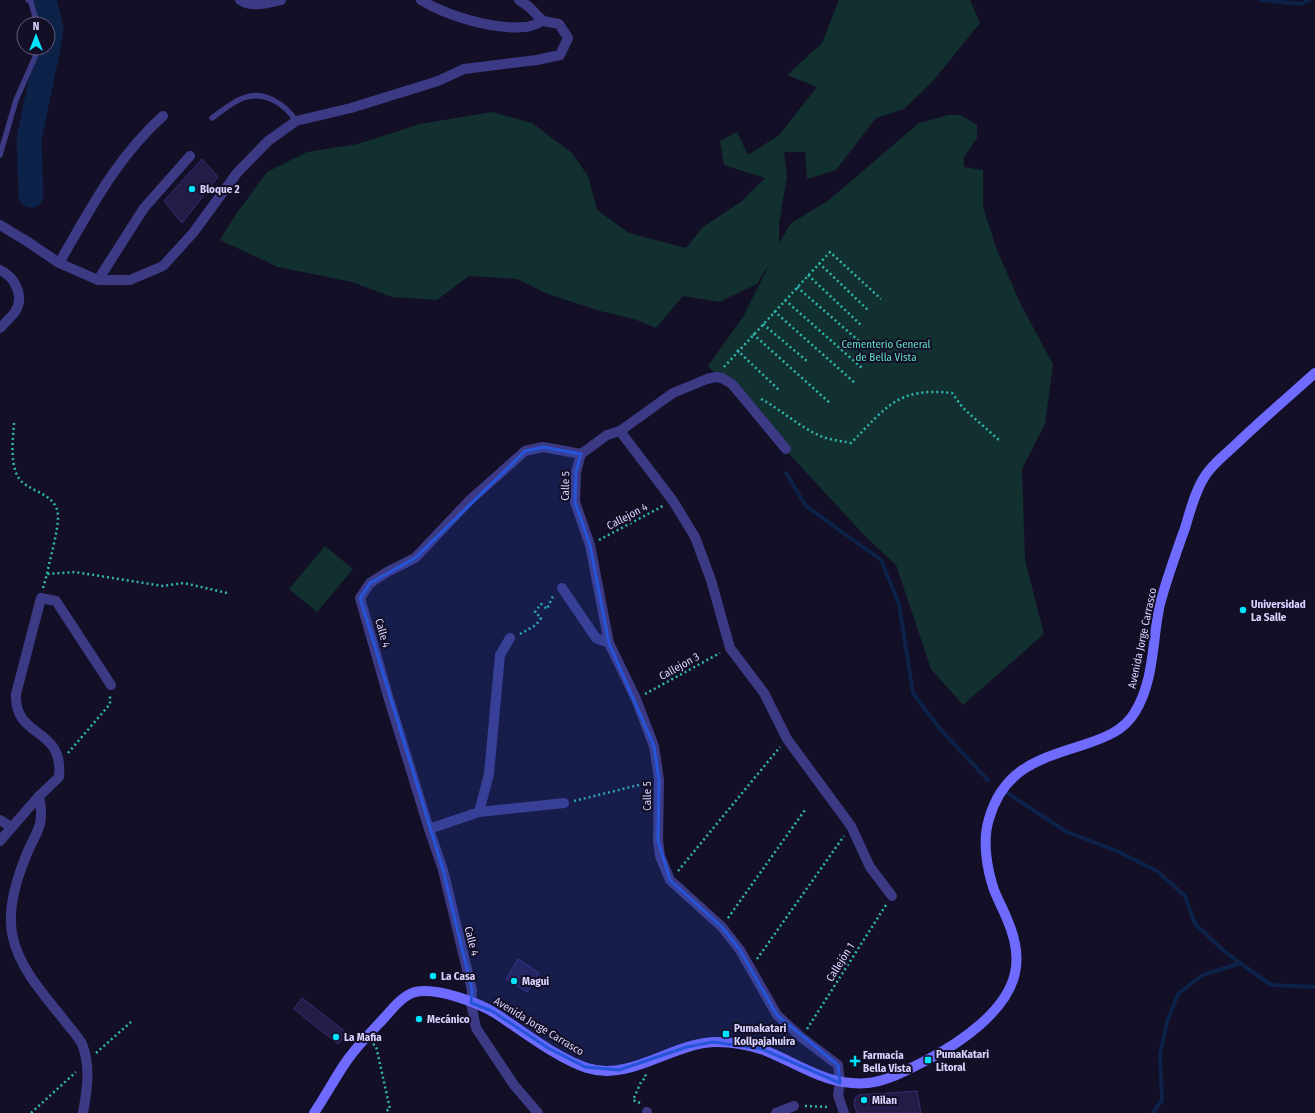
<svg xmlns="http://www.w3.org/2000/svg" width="1315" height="1113" font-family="'Fira Sans Condensed',sans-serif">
  <rect width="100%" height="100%" fill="#130f26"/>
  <path fill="#12302f" d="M839 0H970L980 23 933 81 904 109 876 118 836 170 807 179 805 152H784L787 176 779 224V244L790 224 829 200 919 123 948 115H961L977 125V138L964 157V167L983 170V207L997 250 1021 305 1053 364 1045 424 1022 469 1025 560 1044 634 963 705 931 669 896 565 864 535 708 366 743 317 771 261 757 284 719 302 683 296 656 328 634 319 600 311 548 294 517 279 469 276 437 300 392 297 352 282 278 267 220 240 236 214 267 172 307 152 358 144 420 124 492 112 532 123 572 153 588 176 597 210 629 233 686 248 703 227 742 201 765 178 724 165 720 141 737 132 748 155 779 135 817 87 787 75 822 43Z
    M325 546 353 569 317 612 289 589Z"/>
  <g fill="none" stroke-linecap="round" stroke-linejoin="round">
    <path stroke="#0c2248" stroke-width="4" d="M1260 0 1301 4 1309 0
      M786 473 806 506 881 560 899 604 913 693 940 729 988 780
      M1006 792 1067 832 1117 851 1157 871 1185 896 1195 924 1225 952 1271 985 1315 987
      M1153 1113 1162 1100 1160 1055 1167 1022 1178 994 1203 975 1241 963"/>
    <path stroke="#0c2248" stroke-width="25" d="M44 0 51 28 48 45
      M31 195 29 139 48 48"/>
  </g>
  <path fill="#241b47" stroke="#3b2d73" d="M202 159 218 177 182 223 164 201Z
    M518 959 539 973 527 992 506 979Z
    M302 998 347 1033 338 1044 294 1009Z
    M917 1091 921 1113H857L854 1104 855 1098 859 1095Z"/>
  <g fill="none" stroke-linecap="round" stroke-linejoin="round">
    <path stroke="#2fb8b0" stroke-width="2.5" stroke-dasharray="2 3" stroke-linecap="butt" d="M819 263 869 311
      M808 275 862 326
      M797 287 859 341
      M785 300 862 368
      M774 311 855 383
      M763 324 808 362
      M753 334 831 404
      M737 350 780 391
      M724 367 830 252 881 299
      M761 399C782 410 800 428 823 437 831 440 842 441 851 443 887 407 897 387 952 393L963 408 1000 441
      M14 423C13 439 10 460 17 475 25 493 58 491 58 517 58 532 50 558 47 574
      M599 540 663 506
      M43 588 47 574 75 572 163 586 184 583 227 593
      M520 634 536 625 541 618 535 612 541 604 547 609 553 596
      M645 694 720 653
      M68 753 110 704V696
      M574 801 647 783
      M678 871 780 747
      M728 918 805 810
      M757 959 844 836
      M807 1029 886 905
      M373 1044 376 1046 390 1109 386 1111 387 1113
      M96 1053 131 1022
      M640 1103 633 1100 641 1082 646 1077 645 1074
      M805 1106 830 1107
      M31 1113 76 1072"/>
    <path stroke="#3d3a85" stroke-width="5.5" d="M28 0 31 2 37 24
      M212 118C222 111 232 102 243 98 264 90 285 104 296 121
      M0 155 16 100 35 57 36 48"/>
    <path stroke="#3d3a85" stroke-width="10" d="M240 0C251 8 270 3 281 0
      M421 0C447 16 494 30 525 27 531 27 537 23 543 21
      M0 225 28 242 59 263 98 280H130L163 266 193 233 237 173 268 141 296 121 351 108 438 81 464 69 537 60 560 55 568 38 559 24 543 21 528 6 519 0
      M59 263C90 210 116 158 163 116
      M0 270C15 277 25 296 15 312 11 317 5 323 0 328
      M98 280 144 208 190 156
      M620 431 673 501 695 537 711 580 730 648 764 693 787 739 851 826 870 867 892 896
      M581 454 576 472 575 502 590 545 609 643 636 699 654 746 659 780 658 840 660 856 670 880 722 927 740 950 777 1015 801 1037 838 1065 840 1083 838 1095 844 1113
      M562 588 596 638 609 643
      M39 796C46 830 34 832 24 861 15 884 7 914 13 938 20 969 45 996 64 1020 69 1027 78 1036 82 1044 91 1066 87 1091 83 1113
      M479 812 489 774 500 655 510 638
      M0 820 11 827
      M429 829 479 812 564 803
      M0 841 39 796 59 777C64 725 14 740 16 694L41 598 56 601 111 685
      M647 1112V1113
      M538 1113 514 1085 476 1028 471 1003 472 990 443 870 429 829 388 696 360 598 370 583 387 572 415 558 470 500 525 451 543 447 581 454 607 435 620 431 673 393 707 379 716 377 722 378 732 384 786 449
      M776 1113 794 1106"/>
    <path stroke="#6f6bff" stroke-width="10" d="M314 1113C326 1095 336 1076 348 1059 359 1044 372 1031 385 1017 393 1008 402 996 415 992 437 987 480 1003 498 1015 524 1032 557 1058 587 1068 632 1082 672 1042 717 1042 732 1042 749 1045 764 1050 799 1064 828 1087 868 1083 888 1081 909 1069 927 1060 960 1043 1007 1011 1015 973 1019 955 1014 935 1007 919 1003 909 998 900 994 890 987 869 982 841 989 819 1003 769 1039 759 1083 745 1104 738 1124 731 1135 712 1155 679 1152 639 1160 604 1167 578 1176 553 1185 528 1190 512 1195 491 1205 476 1211 466 1223 456 1232 448 1259 422 1287 398 1315 373"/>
  </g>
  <path fill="#2655da" fill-opacity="0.2" stroke="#2655da" stroke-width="3" stroke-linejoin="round" d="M543 447 581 454 576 472 575 502 590 545 609 643 654 746 659 780 658 840 670 880 722 927 740 950 777 1015 838 1065 840 1083 762 1049 713 1042 687 1047 619 1070 585 1067 548 1048 492 1011 471 1003 472 990 443 870 360 598 370 583 415 558 525 451Z"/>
  <g fill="#00e5ff" stroke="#130f26" stroke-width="1.5">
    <circle cx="192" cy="189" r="4"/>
    <circle cx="1243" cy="610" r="4"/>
    <circle cx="433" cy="976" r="4"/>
    <circle cx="514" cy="981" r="4"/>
    <circle cx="419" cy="1019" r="4"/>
    <rect x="722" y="1030" width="8" height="8" rx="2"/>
    <circle cx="336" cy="1037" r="4"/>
    <rect x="924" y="1056" width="8" height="8" rx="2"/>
    <path d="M853 1055h4v4h4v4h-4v4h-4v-4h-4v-4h4z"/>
    <circle cx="864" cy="1100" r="4"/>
  </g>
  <g text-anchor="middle" stroke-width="4" stroke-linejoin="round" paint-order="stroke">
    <g font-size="11" font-weight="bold" fill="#d9d4ff" stroke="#130f26" text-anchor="start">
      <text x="200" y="193">Bloque 2</text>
      <text x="1251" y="608">Universidad<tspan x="1251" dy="13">La Salle</tspan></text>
      <text x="441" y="980">La Casa</text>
      <text x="522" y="985">Magui</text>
      <text x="427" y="1023">Mecánico</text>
      <text x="734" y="1032">Pumakatari<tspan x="734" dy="13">Kollpajahuira</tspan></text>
      <text x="344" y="1041">La Mafia</text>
      <text x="936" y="1058">PumaKatari<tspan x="936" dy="13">Litoral</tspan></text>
      <text x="863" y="1059">Farmacia<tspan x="863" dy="13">Bella Vista</tspan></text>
      <text x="872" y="1104">Milan</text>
    </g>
    <g font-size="11" fill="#5fe0c0" stroke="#130f26">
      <text x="886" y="348">Cementerio General<tspan x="886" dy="13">de Bella Vista</tspan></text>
    </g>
    <g font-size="11" fill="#d9d4ff" stroke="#130f26">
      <text transform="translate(565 486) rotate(-89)" y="4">Calle 5</text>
      <text transform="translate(627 516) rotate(-28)" y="4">Callejon 4</text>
      <text transform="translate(383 633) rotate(74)" y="4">Calle 4</text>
      <text transform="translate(1142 638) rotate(-78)" y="4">Avenida Jorge Carrasco</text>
      <text transform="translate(679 666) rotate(-29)" y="4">Callejon 3</text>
      <text transform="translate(647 796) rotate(-90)" y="4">Calle 5</text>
      <text transform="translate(472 941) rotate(76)" y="4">Calle 4</text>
      <text transform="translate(840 962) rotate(-58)" y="4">Callejón 1</text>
      <text transform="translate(539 1026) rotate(31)" y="4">Avenida Jorge Carrasco</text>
    </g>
  </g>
  <g transform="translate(36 36)"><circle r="19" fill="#130f26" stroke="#625e7d"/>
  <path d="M0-3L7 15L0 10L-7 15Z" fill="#00e5ff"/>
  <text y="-6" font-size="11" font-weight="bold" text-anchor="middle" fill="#d9d4ff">N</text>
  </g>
</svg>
